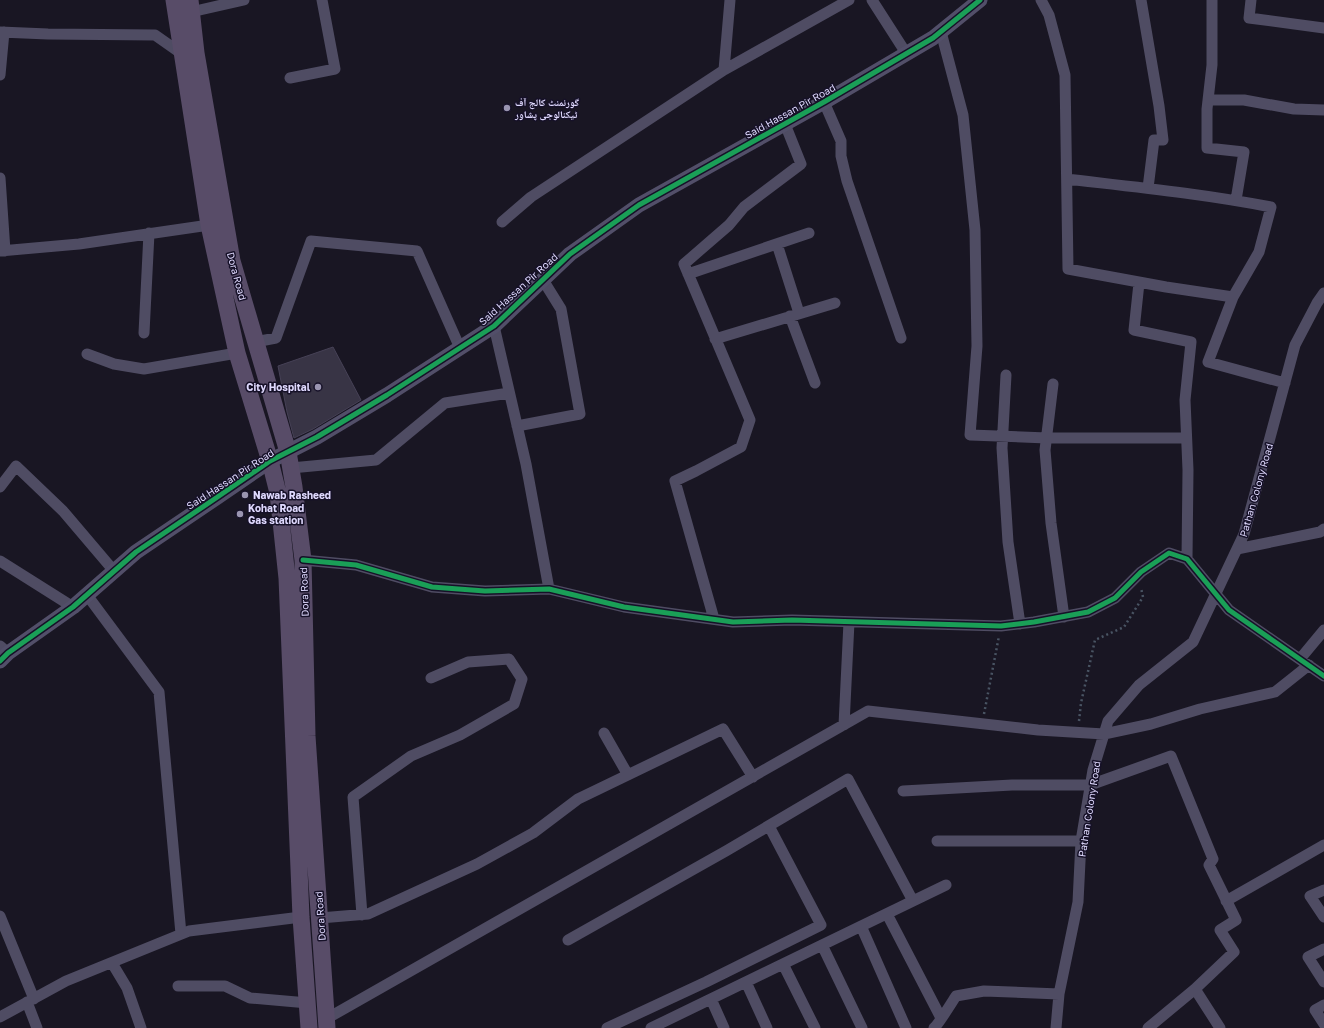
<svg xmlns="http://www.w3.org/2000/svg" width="1324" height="1028" font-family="'Golos Text','Noto Naskh Arabic',sans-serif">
  <rect width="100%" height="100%" fill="#191623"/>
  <path fill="#383445" stroke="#464156" d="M333 347 361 400 313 429 294 438 287 412 278 366Z"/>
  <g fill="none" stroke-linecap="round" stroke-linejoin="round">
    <path stroke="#495463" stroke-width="2.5" stroke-dasharray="2 3" stroke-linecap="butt" d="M984 714 999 636
      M1079 721 1081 703 1095 640 1124 627 1143 597 1141 588"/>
    <path stroke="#4f4c63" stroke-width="11" d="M872 0 906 53
      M1041 0 1049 15 1065 75 1068 269 1166 287 1233 297 1208 362 1285 383
      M1141 0 1159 106 1163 140H1154L1148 188
      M1212 0V65L1207 109V148L1244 152 1236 200
      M1251 0 1249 18 1324 28
      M191 12 244 0
      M0 32 48 34 155 35 182 54
      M941 32 963 115 975 230 977 346 970 435 1047 438H1186
      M724 70 849 0
      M0 75 4 32
      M290 78 335 69 322 0
      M1208 100H1244L1294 109 1324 110
      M824 102 841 141V156L847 181 901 338
      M0 178 5 251
      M1067 179C1135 187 1204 194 1271 207L1259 252 1233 297
      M502 222 531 197 724 70 730 0
      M777 244 799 313
      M0 251 79 244 216 224
      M688 274 809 233
      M1139 283 1134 330 1191 342 1185 400 1188 470 1187 559
      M790 316 815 383
      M494 326 526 464 549 589
      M144 333 149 233
      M715 339 835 303
      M255 342 276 338 311 241 417 251 460 348
      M87 354 114 364 144 369 237 353
      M1006 375 1002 448 1008 542 1020 624
      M1053 384 1045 450 1051 523 1064 617
      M517 426 580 414 561 309 543 280
      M291 468 376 460 445 403 509 393
      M0 487 16 466 63 511 114 571
      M1237 549 1320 532 1324 529
      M303 560 356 565 432 587 485 591 549 589 624 607 733 622 792 620 1001 626 1034 622 1088 612 1115 598 1141 572 1169 553 1187 559 1229 610 1324 676
      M0 561 73 607
      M87 595 159 692 181 934
      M714 619 675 481 696 471 741 447 750 420 684 264 729 225 744 207 801 164 785 124
      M0 646 8 653
      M1300 659 1324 630
      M844 725 849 622
      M604 733 628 775
      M903 791 1012 785H1090L1171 756 1213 859 1209 865 1236 920 1220 930 1234 952 1195 989
      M937 841H1081
      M1324 890 1310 896 1324 917
      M1226 901 1324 845
      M887 914 941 1018
      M362 915 353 797 411 756 460 735 514 704 522 679 509 659 468 662 431 678
      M0 916 34 999
      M320 918 368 914 477 864 533 833 578 799 723 729 753 777
      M861 926 906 1028
      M568 940 726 851 848 779 913 901
      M822 945 862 1028
      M1324 949 1308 957 1324 982
      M112 963 127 988 141 1028
      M783 964 815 1028
      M746 982 767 1028
      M178 986H225L250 998 308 1003
      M711 999 724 1028
      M27 1002 37 1028
      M1324 1005 1315 1010 1324 1024
      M0 1017 66 981 189 931 301 917
      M326 1019 868 711 1038 730 1104 734 1151 724 1200 709 1275 692 1309 665
      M607 1028 706 982 821 925 769 826
      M651 1028 946 885
      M934 1028C938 1025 952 1002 956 996L984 991 1059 994
      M1056 1028 1059 994 1078 902 1081 841 1093 770 1108 721 1139 685 1193 642 1244 534 1295 345 1317 303 1324 293
      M1148 1028 1195 989 1220 1028"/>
    <path stroke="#524f69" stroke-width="15" d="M0 661 8 653 73 607 136 552 216 498 270 461 317 437 387 395 494 326 570 254 639 205 824 102 933 38 980 0"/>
    <path stroke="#584c68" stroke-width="17" d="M174 0 209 225 237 353 270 461 278 493 287 578 301 917 309 1028
      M190 0 196 53 232 261 288 452 294 487 303 560 307 736 327 1028"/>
    <g stroke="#161128" stroke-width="8">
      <path id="cycleway" d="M303 560 356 565 432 587 485 591 549 589 624 607 733 622 792 620 1001 626 1034 622 1088 612 1115 598 1141 572 1169 553 1187 559 1229 610 1324 676
        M0 661 8 653 73 607 136 552 216 498 270 461 317 437 387 395 494 326 570 254 639 205 824 102 933 38 980 0"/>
    </g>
    <use href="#cycleway" stroke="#1a9f57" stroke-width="5"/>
  </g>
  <g fill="#9a95b1" stroke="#161128" stroke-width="1.5">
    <circle cx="507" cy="108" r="4"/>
    <circle cx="318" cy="387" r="4"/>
    <circle cx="245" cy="495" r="4"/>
    <circle cx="240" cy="514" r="4"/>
  </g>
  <g text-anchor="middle" stroke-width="3" stroke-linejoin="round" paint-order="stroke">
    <g font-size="10" font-weight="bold" fill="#dfd9fe" stroke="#161128" text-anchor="start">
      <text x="515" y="106">گورنمنٹ کالج آف<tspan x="515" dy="12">ٹیکنالوجی پشاور</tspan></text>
      <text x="310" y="391" text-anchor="end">City Hospital</text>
      <text x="253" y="499">Nawab Rasheed</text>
      <text x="248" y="512">Kohat Road<tspan x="248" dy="12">Gas station</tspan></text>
    </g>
    <g font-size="10" fill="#dfd9fe" stroke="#161128">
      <text transform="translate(790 111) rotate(-29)" y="4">Said Hassan Pir Road</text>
      <text transform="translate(237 276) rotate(75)" y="4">Dora Road</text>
      <text transform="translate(518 289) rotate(-42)" y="4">Said Hassan Pir Road</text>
      <text transform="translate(230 479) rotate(-33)" y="4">Said Hassan Pir Road</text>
      <text transform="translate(1256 490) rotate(-74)" y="4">Pathan Colony Road</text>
      <text transform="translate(304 592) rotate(-92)" y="4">Dora Road</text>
      <text transform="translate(1089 809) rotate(-81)" y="4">Pathan Colony Road</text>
      <text transform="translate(320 916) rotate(-94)" y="4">Dora Road</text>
    </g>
  </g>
</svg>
